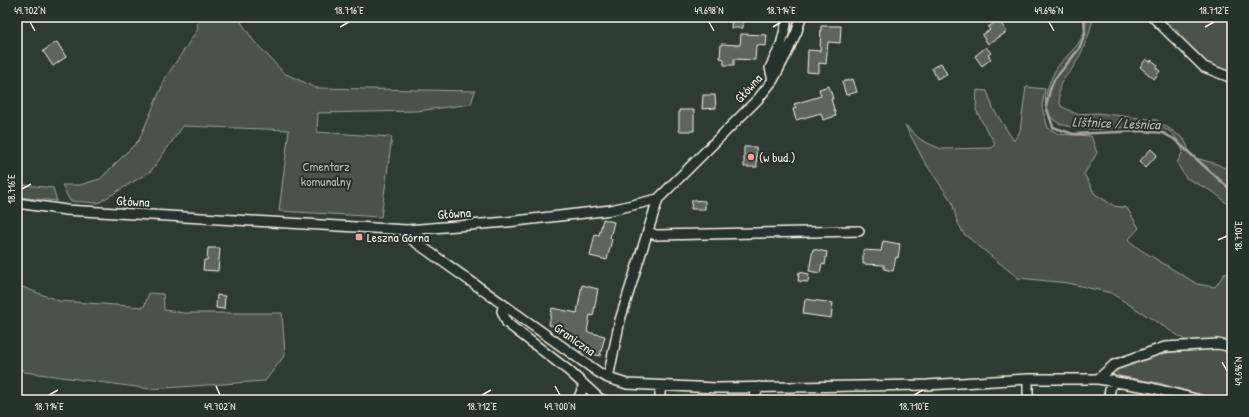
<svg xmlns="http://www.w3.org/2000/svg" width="1249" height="417" font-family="'Patrick Hand',sans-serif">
  <rect width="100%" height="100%" fill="#2e3b34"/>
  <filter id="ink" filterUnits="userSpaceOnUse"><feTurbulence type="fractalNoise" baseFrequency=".025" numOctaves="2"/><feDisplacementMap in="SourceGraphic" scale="8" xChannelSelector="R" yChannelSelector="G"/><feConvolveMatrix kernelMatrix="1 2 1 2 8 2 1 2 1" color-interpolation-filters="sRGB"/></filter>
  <g filter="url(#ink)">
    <path fill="#48524c" stroke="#9ea29a" d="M197 17H242L241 22 253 40 284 73 316 88 475 91 471 104 417 111 318 113 317 132 392 137 381 217 279 211 289 130 183 126 151 171 98 203 70 201 62 185H80L100 179 139 140 166 77 198 29Z
      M1086 17H1093C1090 34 1085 46 1077 61 1066 81 1054 80 1061 106L1076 114 1097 113 1157 120 1184 139 1192 157 1217 164 1232 172V208L1215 193 1186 178 1177 163 1183 151C1180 145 1177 138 1172 133 1156 120 1113 130 1094 129 1086 129 1079 128 1072 127 1035 121 1043 90 1058 66 1066 56 1078 47 1083 35 1086 29 1086 23 1086 17Z
      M1161 17H1232V73L1218 69 1197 56 1196 51 1192 50 1179 37 1178 30 1169 27Z
      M1026 87 1045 89 1042 107 1048 128 1059 134 1091 136 1097 153 1084 174 1095 194 1114 206 1127 208 1139 228 1128 240 1141 250 1197 284 1215 287 1225 273 1232 276V400H1218L1159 383 1119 376 1116 372 1118 367 1130 361 1196 347 1111 293 1068 283 1018 278 964 234 957 221 952 202 924 161 905 125 921 140 941 149 992 148 995 143 986 129 976 110 977 90 987 91 994 110 1014 141 1020 131Z
      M17 184 53 188 57 201 17 197Z
      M17 285 59 301 144 307 149 293 163 294 164 310 184 313H282L285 355 265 381 151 389 24 372 17 364Z"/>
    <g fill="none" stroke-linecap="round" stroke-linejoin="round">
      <path stroke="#a4a8a0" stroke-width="2.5" d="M1084 17 1085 34 1079 49 1054 80 1050 90 1046 106 1053 127 1073 134 1143 131 1163 133 1174 139 1232 191"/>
    </g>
    <path fill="#5c655e" stroke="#f4f1e8" d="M732 17H743V28H731Z
      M999 20 1007 32 988 44 982 35 990 30 988 27Z
      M821 26H841L840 43 828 42 826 64 819 63V73L807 72 808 50 820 51Z
      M741 34 767 35 766 46 756 45 755 60 734 59V65H724V59L720 58 721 44 740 45Z
      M57 42 66 57 53 66 43 51Z
      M986 47 991 53 988 55 991 59 982 66 975 56Z
      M1146 59 1150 62 1151 60 1158 65 1156 68 1160 71 1154 79 1140 67Z
      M941 63 947 74 937 79 932 68Z
      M853 79 857 92 846 95 842 82Z
      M829 86 833 99H831L836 116 823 120 821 113 796 120 793 109 796 108 794 104 821 96 819 89Z
      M703 95H715L716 108 702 109Z
      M679 110H694V131H679Z
      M744 147H756L757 167H744Z
      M1151 149 1157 155 1145 168 1139 162Z
      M692 200 705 201V209H691Z
      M603 219 614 222 610 238 612 239 607 260 590 256 595 234 599 235Z
      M883 241 900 244 898 258 896 257 893 271 884 269V265L863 264V250L881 251Z
      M208 248H220L218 271 203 270 204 260H207Z
      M813 249 827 252 825 265 822 264 820 273 809 271Z
      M799 272 809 274 808 282 798 281Z
      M582 285 598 289 593 316 590 315 587 332 605 336 600 356 580 351 582 341 565 337 566 329 549 325 552 308 577 313Z
      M217 295 225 296 224 309 216 308Z
      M805 299 833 303 831 318 803 314Z"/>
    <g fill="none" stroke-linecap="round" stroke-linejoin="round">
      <g stroke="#f4f1e8" stroke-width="12">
        <path id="minor" d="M1153 17 1204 67 1232 78
          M773 80 770 68 781 45 786 25V17
          M17 203 66 210 407 230 507 222 611 210 658 199 758 99 773 80 786 55 797 31 801 17
          M407 230 410 238 421 246 598 372 608 378 627 384 717 388 927 385 1028 379H1098L1152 388 1200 400
          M648 232 656 235 859 231
          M504 305 502 311 507 323 569 371 600 399 604 400
          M608 378 620 320 658 199
          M1028 379V398L1029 400
          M1098 379 1114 365 1165 347 1218 344 1232 347
          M660 386V400
          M578 400 584 385
          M753 400 759 387
          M1108 400 1112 380"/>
      </g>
      <use href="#minor" stroke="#26332d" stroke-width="9"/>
    </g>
  </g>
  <path fill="none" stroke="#f4f1e8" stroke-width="1.5" d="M30 22 35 31M709 22 714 31M1049 22 1054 31M340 27 349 22M773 27 781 22M1205 27 1214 22M22 189 31 184M1218 240 1227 236M1222 362 1227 371M216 386 220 395M555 386 560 395M49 395 58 390M482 395 491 390M914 395 923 390"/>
  <g fill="#ff9aa2" stroke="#26332d" stroke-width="1.5">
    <circle cx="751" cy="157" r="4"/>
    <rect x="355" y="233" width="8" height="8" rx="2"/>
  </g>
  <g text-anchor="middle" stroke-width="4" stroke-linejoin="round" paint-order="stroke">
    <g font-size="13" fill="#f4f1e8" stroke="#26332d">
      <text transform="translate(748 88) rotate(-48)" y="5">Główna</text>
      <text transform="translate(133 201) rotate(3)" y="5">Główna</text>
      <text transform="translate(454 213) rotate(-4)" y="5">Główna</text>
      <text transform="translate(575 339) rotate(35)" y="5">Graniczna</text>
    </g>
    <g font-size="13" fill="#f4f1e8" stroke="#26332d" text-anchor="start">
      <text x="759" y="162">(w bud.)</text>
      <text x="367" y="242">Leszna Górna</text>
    </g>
    <g font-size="13" fill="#b8b9b1" stroke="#26332d">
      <text x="326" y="171">Cmentarz<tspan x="326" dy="15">komunalny</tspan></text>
    </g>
    <g font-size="14" font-style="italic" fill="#b8bab2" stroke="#26332d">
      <text transform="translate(1116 123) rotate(2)" y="5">Líštnice / Leśnica</text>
    </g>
  </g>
  <rect width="1249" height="417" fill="none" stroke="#26332d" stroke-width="44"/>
  <rect x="22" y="22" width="1205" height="373" fill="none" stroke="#f4f1e8" stroke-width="1.5"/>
  <g font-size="10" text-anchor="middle" fill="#f4f1e8">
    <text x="30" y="14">49.702°N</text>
    <text x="349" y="14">18.716°E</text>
    <text x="709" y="14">49.698°N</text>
    <text x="781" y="14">18.714°E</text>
    <text x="1049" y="14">49.696°N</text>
    <text x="1214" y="14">18.712°E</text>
    <text transform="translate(11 189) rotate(-90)" y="4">18.716°E</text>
    <text transform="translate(1238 236) rotate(-90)" y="4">18.710°E</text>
    <text transform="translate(1238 371) rotate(-90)" y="4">49.696°N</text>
    <text x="49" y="410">18.714°E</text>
    <text x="220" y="410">49.702°N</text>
    <text x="482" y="410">18.712°E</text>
    <text x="560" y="410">49.700°N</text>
    <text x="914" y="410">18.710°E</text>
  </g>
</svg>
